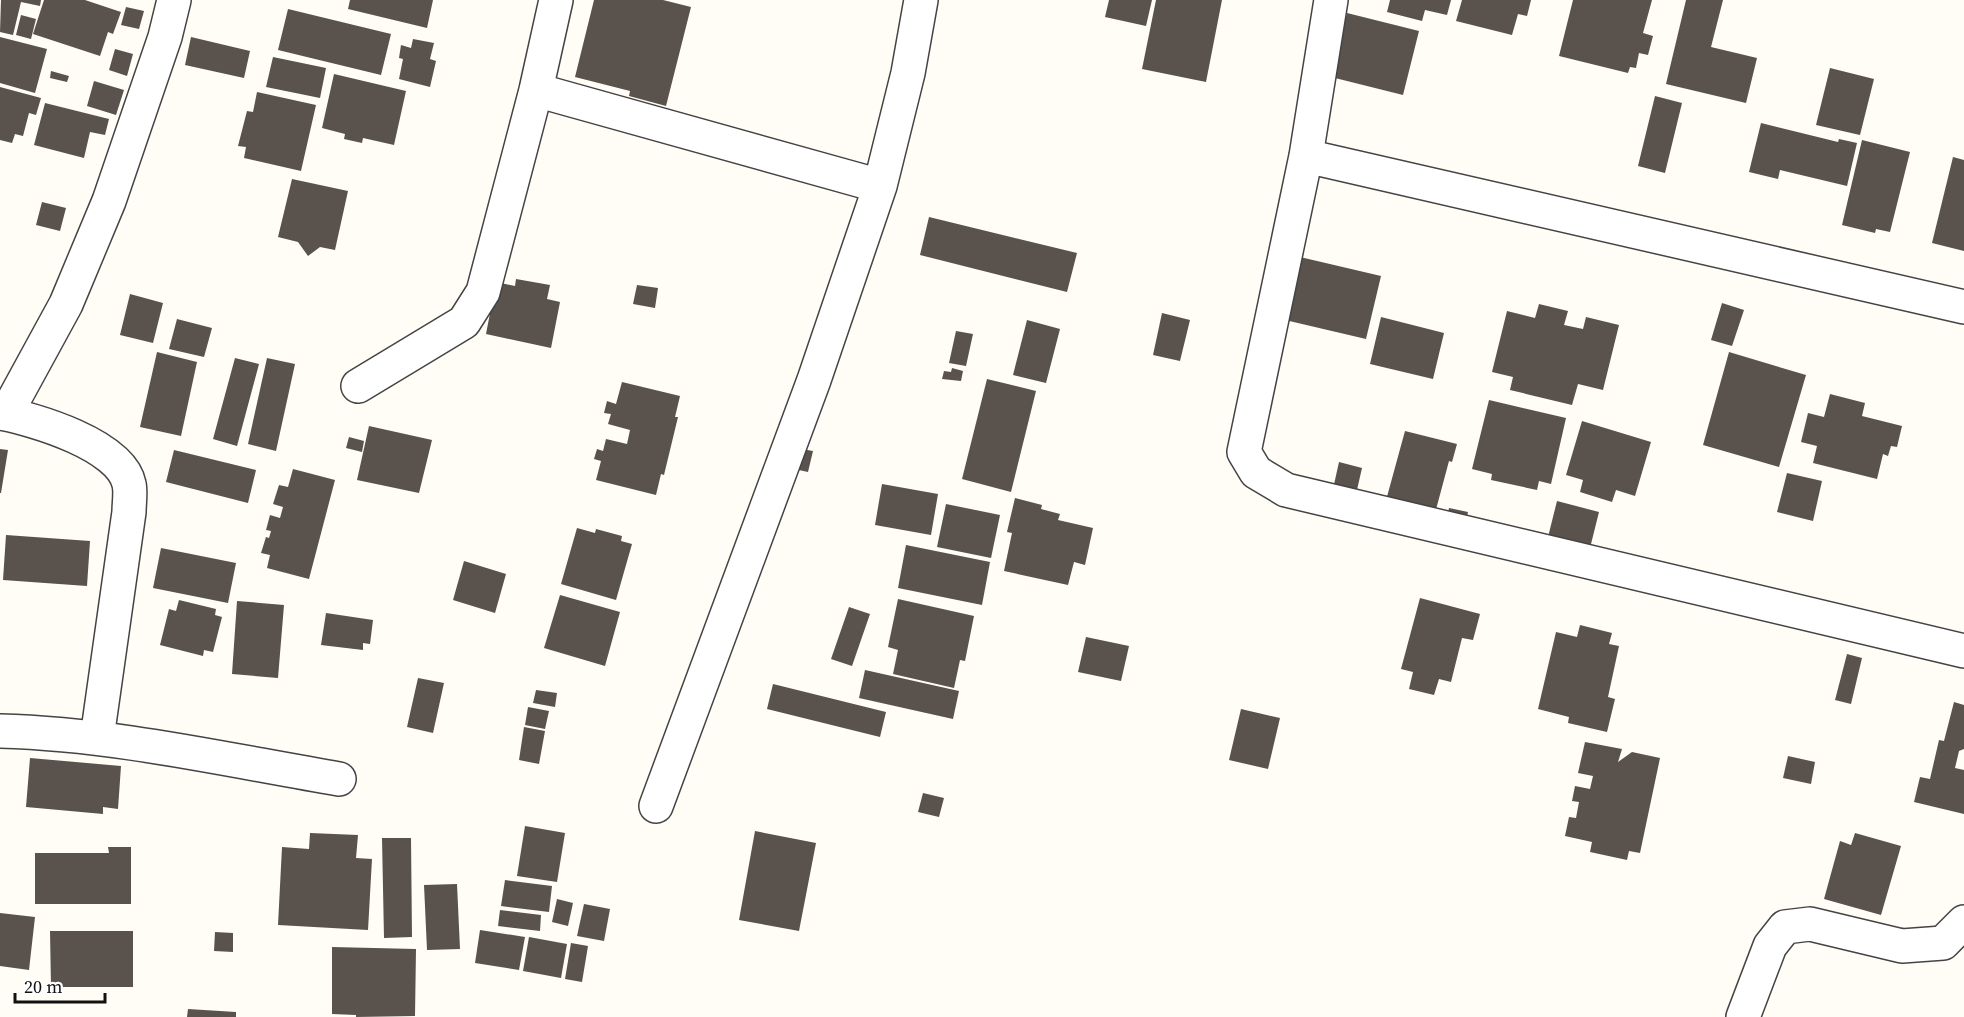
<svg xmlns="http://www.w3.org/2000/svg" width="1964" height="1017" font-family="'Source Serif 4',serif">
  <rect width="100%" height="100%" fill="#fffdf5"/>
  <path fill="#5a524d" d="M1 0H41L40 6 21 2 13 35 0 32Z
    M44 0H85L121 12 113 34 108 32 100 56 33 34Z
    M350 0H433L427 28 348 9Z
    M594 0H663L691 7 666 106 629 96 630 91 575 77Z
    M1109 0H1152L1146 26 1105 17Z
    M1156 0H1222L1206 82 1142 69Z
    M1390 0H1451L1447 15 1425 10 1422 21 1387 12Z
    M1462 0H1531L1527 16 1518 14 1512 35 1456 21Z
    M1573 0H1652L1643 33 1653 36 1648 55 1639 53 1636 68 1630 67 1628 73 1559 56Z
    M1686 0H1723L1711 47 1757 58 1746 103 1666 84Z
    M126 7 144 11 139 29 121 25Z
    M288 9 391 34 381 75 278 50Z
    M1347 13 1419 31 1403 95 1331 77Z
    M21 15 36 19 31 39 16 35Z
    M0 37 47 49 35 93 0 83Z
    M191 37 250 51 244 78 185 65Z
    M413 39 434 43 430 59 436 61 430 87 399 79 403 59 399 58 401 45 411 48Z
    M115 49 133 54 127 76 109 70Z
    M273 57 326 68 320 98 266 87Z
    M1830 68 1874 79 1860 135 1816 125Z
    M51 71 69 76 67 82 50 78Z
    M334 74 406 91 394 145 363 138 362 143 344 139 345 134 322 128Z
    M94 81 124 90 116 115 87 106Z
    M0 87 41 98 36 115 29 113 23 136 15 134 12 143 0 140Z
    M257 92 316 105 301 171 244 158 246 147 238 146 247 111 253 112Z
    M1655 96 1682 103 1665 173 1638 166Z
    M45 103 109 119 105 135 90 132 84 158 34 145Z
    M1761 123 1838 142 1839 139 1857 143 1847 186 1780 170 1778 179 1749 172Z
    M1862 140 1910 152 1890 232 1876 229 1875 233 1842 225Z
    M1953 157 1964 160V251L1932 243Z
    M292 179 348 191 335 250 320 247 308 256 298 242 278 237Z
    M42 202 66 208 60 231 36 225Z
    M929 217 1077 253 1067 292 920 255Z
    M1300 257 1381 276 1366 339 1285 320Z
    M516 279 550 285 547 299 560 302 551 348 486 334 496 282 515 286Z
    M637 285 658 288 655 308 633 304Z
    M130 294 163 303 153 343 120 335Z
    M1722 303 1744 310 1732 346 1711 340Z
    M1539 304 1568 311 1564 325 1583 329 1586 317 1619 325 1603 390 1578 384 1572 405 1510 390 1513 377 1492 372 1507 311 1535 318Z
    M1162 313 1190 320 1180 361 1153 355Z
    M1381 317 1444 333 1433 379 1370 364Z
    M177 319 212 328 204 357 169 349Z
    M1027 320 1060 329 1046 383 1013 375Z
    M956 331 973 334 966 366 949 363Z
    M157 352 197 362 181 436 140 427Z
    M1729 352 1806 375 1779 467 1703 445Z
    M235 358 259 364 237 446 213 439Z
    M267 358 295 364 276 451 248 444Z
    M952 368 963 371 961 381 942 379 944 371 951 372Z
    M987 379 1036 391 1011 492 962 479Z
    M622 382 680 396 675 417H678L664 475 661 474 656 495 596 480 601 461 594 459 597 449 603 451 606 439 627 444 630 430 608 424 611 414 604 413 607 401 616 404Z
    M1830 394 1865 403 1862 416 1902 426 1897 447 1891 446 1888 456 1883 454 1877 479 1813 463 1817 446 1801 442 1808 413 1824 417Z
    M1489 400 1566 418 1551 484 1539 481 1537 490 1491 480 1492 474 1472 469Z
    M1582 421 1651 442 1635 496 1616 490 1612 502 1580 492 1583 480 1566 475Z
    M369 426 432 440 419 493 357 480Z
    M1405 431 1457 444 1452 462 1449 461 1434 517 1385 504Z
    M349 437 364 441 362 452 346 448Z
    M790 447 813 451 808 472 785 467Z
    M0 449 8 450 1 493H0Z
    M174 450 256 470 248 503 166 482Z
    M1339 462 1362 468 1354 503 1331 498Z
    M293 469 335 480 309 579 267 568 270 555 261 553 266 537 269 538 271 531 266 530 270 515 280 518 283 507 273 504 279 485 288 487Z
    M1787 473 1822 481 1813 521 1777 512Z
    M882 484 938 494 931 535 875 525Z
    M1015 498 1042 505 1041 509 1060 514 1058 520 1093 528 1085 565 1074 562 1068 585 1004 571 1012 533 1007 532Z
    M1557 501 1599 512 1588 556 1546 545Z
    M946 504 1000 515 991 558 937 547Z
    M1449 508 1468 512 1464 530 1445 526Z
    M577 528 595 533 596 529 622 536 621 541 632 544 616 600 561 584Z
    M6 535 90 541 87 586 3 580Z
    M906 545 990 562 982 605 898 588Z
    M161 548 236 563 228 603 153 588Z
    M464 561 506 574 495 613 453 600Z
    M560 595 620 612 605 666 544 648Z
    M1420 598 1480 614 1473 640 1462 638 1451 682 1439 679 1434 695 1409 689 1413 672 1401 669Z
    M898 599 974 616 965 661 960 660 954 688 893 674 898 650 888 647Z
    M179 600 216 609 215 615 222 617 213 652 204 650 203 656 160 645 169 609 176 611Z
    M237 601 284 605 278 678 232 674Z
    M849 607 870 614 852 666 831 659Z
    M326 613 373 620 370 644 363 643V650L321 645Z
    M1580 625 1612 633 1609 644 1619 646 1608 697 1615 699 1607 732 1568 723 1569 717 1538 709 1556 632 1577 637Z
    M1086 637 1129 646 1121 681 1078 672Z
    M1847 654 1862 658 1851 704 1835 700Z
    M865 670 959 691 953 719 859 698Z
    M418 678 444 683 433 733 407 727Z
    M773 684 886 712 880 737 767 709Z
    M536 690 557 693 555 707 533 703Z
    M1954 702 1964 705V749L1959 751 1955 768 1964 770V814L1914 802 1920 777 1930 779 1939 740 1944 741Z
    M528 707 549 711 545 729 525 725Z
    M1241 709 1280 718 1268 769 1229 760Z
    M524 727 545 731 539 764 519 760Z
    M1585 742 1622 749 1618 762 1632 752 1660 758 1640 853 1629 851 1627 860 1590 852 1592 842 1565 836 1569 817 1576 818 1579 802 1572 801 1575 786 1590 789 1593 776 1578 773Z
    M1788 756 1815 762 1811 784 1783 778Z
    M30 758 121 766 118 809 103 807V814L26 807Z
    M923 793 944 798 939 817 918 812Z
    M525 826 565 833 557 882 517 876Z
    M755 831 816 843 799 931 739 920Z
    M310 833 358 835 356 858 372 859 368 930 278 925 282 847 309 849Z
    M1855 833 1901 846 1881 915 1824 899 1840 841 1851 845Z
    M382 838H411L412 937 384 938Z
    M108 847H131V904H35V853H109Z
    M505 880 552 886 549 912 501 906Z
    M457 884 460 949 427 950 424 885Z
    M557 899 573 903 568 926 552 922Z
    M584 904 610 909 604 941 577 936Z
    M500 910 541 915 540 931 498 926Z
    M0 913 35 917 29 970 0 966Z
    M480 930 525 937 519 970 475 963Z
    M50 931H133V987H51Z
    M215 932 233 933V952L214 951Z
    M529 937 567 944 561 978 523 971Z
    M571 943 588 946 582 982 565 979Z
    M332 947 416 949 415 1016 356 1017V1015L332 1014Z
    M188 1009 236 1012V1017H187Z"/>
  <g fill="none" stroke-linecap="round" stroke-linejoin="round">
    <g stroke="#444" stroke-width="36">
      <path id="minor" d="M1331 0 1306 156 1244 452 1256 472 1286 490 1964 651
        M536 90 880 186
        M1306 156 1964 307
        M358 386 464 322 483 292 536 90 556 0
        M0 413C34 419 121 445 129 484 131 492 129 503 129 512L97 738
        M6 414 66 304 109 201 165 37 174 0
        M0 731C114 734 227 760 339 779
        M656 806 814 380 880 186 908 73 921 0
        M1743 1017 1770 946 1785 927 1810 924 1902 946 1943 943 1964 922"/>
    </g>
    <use href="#minor" stroke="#fff" stroke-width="33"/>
  </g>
  <path d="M15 993v9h90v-9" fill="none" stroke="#111111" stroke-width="3"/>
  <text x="24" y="993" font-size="18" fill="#111111" stroke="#ffffff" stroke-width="4.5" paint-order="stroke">20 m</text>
</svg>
